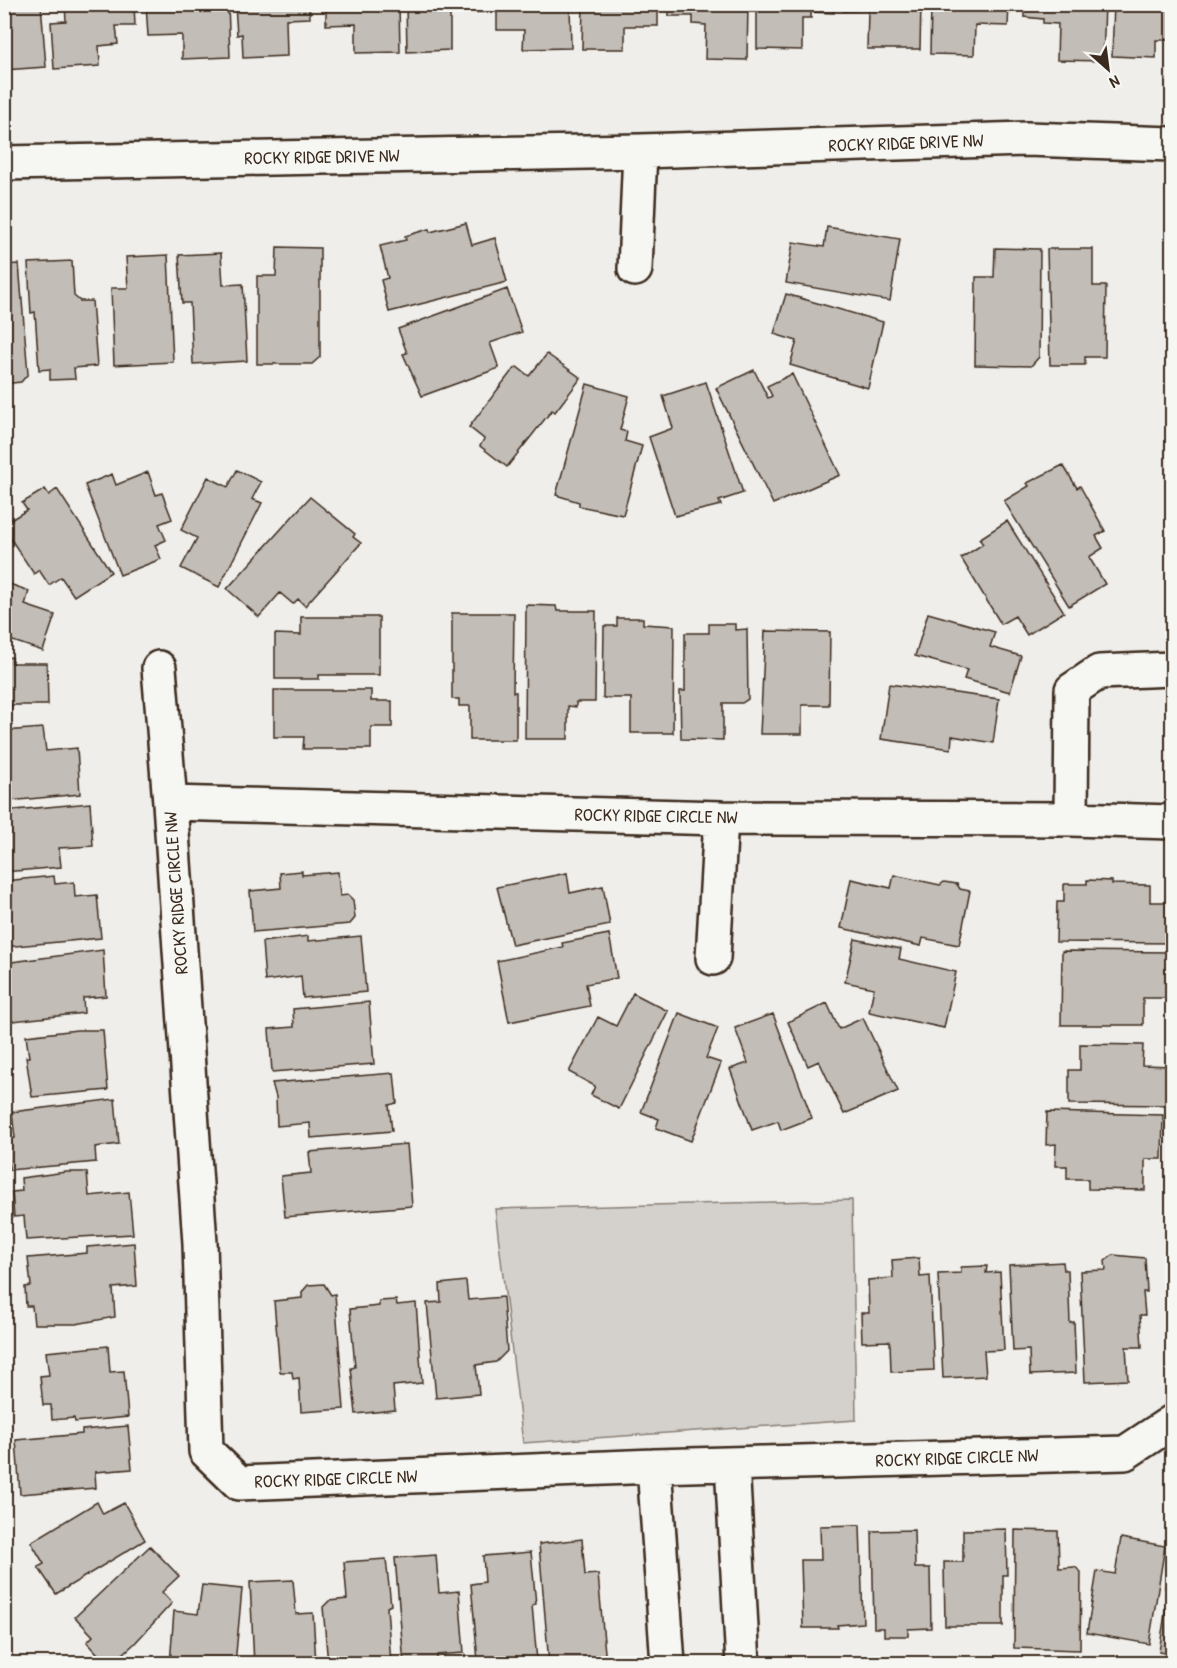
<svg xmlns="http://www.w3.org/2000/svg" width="1177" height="1668" font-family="'Patrick Hand',sans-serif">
  <rect width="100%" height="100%" fill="#efeeea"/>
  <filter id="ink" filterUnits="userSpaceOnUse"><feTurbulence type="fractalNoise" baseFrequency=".0167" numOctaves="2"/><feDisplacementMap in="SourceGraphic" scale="12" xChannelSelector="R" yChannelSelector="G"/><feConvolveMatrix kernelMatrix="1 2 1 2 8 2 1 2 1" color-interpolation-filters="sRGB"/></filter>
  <g filter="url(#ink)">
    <path fill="#d4d1cc" stroke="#887e75" stroke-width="1.5" d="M852 1200 856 1420 523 1443 495 1209Z"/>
    <path fill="#c2bdb7" stroke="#3b2a1e" stroke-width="1.5" d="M4 4H41L46 67 4 70Z
      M65 4H134L135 26H116L118 44 99 46 100 66 54 69 51 22 66 21Z
      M146 4H228L230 57 182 59V35L148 36Z
      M309 4 310 18 286 19 287 56 243 58 242 34 237 35 235 5Z
      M326 4H399L400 52 356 53V24L326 25Z
      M406 4H484V12L450 13V50L407 52Z
      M497 4H570L571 48 523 49 524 30H497Z
      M583 4H658V26H625V49H582Z
      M669 4H748L747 60 705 59 706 25 693 24V16H669Z
      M757 4H834V13L811 12V18H802V50L757 49Z
      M843 4H921L920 49H867L868 10 843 11Z
      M931 4H1009L1008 26 975 25 974 55 930 54Z
      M1024 4H1105L1103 61 1057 60 1058 24 1043 23V19L1024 17Z
      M1114 4H1172V40H1156V58L1112 56Z
      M466 223 472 245 495 238 507 282 389 312 381 280 388 278 380 246 406 240 405 236 429 229 430 232Z
      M827 227 900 239 890 301 786 283 793 242 824 247Z
      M277 247 320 248V357L312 364H257V276H276Z
      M995 248 1040 249 1039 357 1031 366 975 365 976 277H994Z
      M1047 249H1093V286H1106L1105 357H1085V365H1050Z
      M221 253 223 285 243 284 247 361 193 364 190 303H182L179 255Z
      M168 255 173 362 114 365 111 288H128L126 257Z
      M72 261 74 296 80 301H92L97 366 74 368 75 379 50 380V369L39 370 35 312 31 313 28 263Z
      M19 264 28 374 21 382 4 384V265Z
      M507 289 522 332 490 343 499 368 422 396 403 354 407 353 398 329Z
      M786 294 883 322 868 388 790 365 797 341 774 334Z
      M547 354 581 378 555 412 552 410 507 467 480 446 484 439 469 427 511 372 517 367 529 376Z
      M754 370 768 398 772 396 767 386 792 374 840 475 773 504 716 388Z
      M706 382 743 493 719 501 721 505 675 516 649 437 673 428 663 396Z
      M587 384 629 396 620 430 627 432 625 441 642 446 623 515 579 506V502L556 495Z
      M1063 465 1077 488 1080 486 1105 531 1096 536 1103 548 1089 557 1105 584 1069 606 1004 501 1029 486 1027 483Z
      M237 470 261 482 252 499 262 503 219 587 181 568 197 538 181 530 208 477 228 487Z
      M148 472 156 495 162 493 172 519 159 524 166 540 155 545 161 559 120 575 85 485 112 474 116 485Z
      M45 489 49 495 57 489 111 572 74 596 61 577 49 585 39 570 34 574 4 529V524L27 510 22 503Z
      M310 497 355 534 353 537 361 543 305 606 298 599 293 604 280 593 259 617 227 589Z
      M1007 521 1064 612 1027 635 1015 616 1001 624 961 558 983 544 979 539Z
      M4 582 29 591 25 605 55 615 43 651 4 638Z
      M526 605 556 606 557 611H596L595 702H576V707L568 706V739H525Z
      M452 613H514L513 692H516V740H470V706H459V699H452Z
      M928 613 995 632 990 647 1021 656 1010 692 964 679 967 670 915 656Z
      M301 617H379V675H319V679H275V634L301 635Z
      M617 618H643V624L674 626 673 733H631V698H603L604 626H617Z
      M709 624H735V630L747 629 748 699 742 703H723V740L681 739 680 691H685V633H709Z
      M765 631 830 632 829 705H802V734H760Z
      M12 657V663H47L48 705H11V717H4V658Z
      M889 684 999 699 993 743 952 736 951 749 881 739Z
      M274 690H371V701H392V727H371V749H303L304 737H274Z
      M43 728 46 751 77 748 80 794 9 801 8 793 4 794V731Z
      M90 803 93 846 59 848 61 867 4 872V811Z
      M302 871V875L338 872 340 896 348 895 353 900 355 918 350 924 253 932 250 891 281 888 280 873Z
      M567 873 570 893 603 886 610 925 512 945 497 887Z
      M894 875 940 885 944 882 957 884 960 889 970 891 959 945 923 938 921 946 841 928 851 879 891 888Z
      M54 876 55 884 74 882 75 897 97 895 101 938 5 947 4 881Z
      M1087 880 1112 881V884L1150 885V902H1172V943L1056 942 1057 902H1064V884H1087Z
      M609 934 617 978 586 984 590 1006 509 1022 497 961 563 947 562 943Z
      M308 936V941L361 936 366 992 303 998 301 976 265 981 262 942Z
      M855 939 901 949 899 959 956 972 944 1028 869 1012 874 988 845 982Z
      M103 950 106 996 83 998 84 1013 4 1022V963Z
      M1062 951 1172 952V998H1143V1025H1061Z
      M633 993 668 1011 619 1109 591 1095 595 1086 569 1072 598 1017 616 1026Z
      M369 1002 374 1064 272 1072 269 1029 294 1027 293 1009Z
      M827 1003 839 1029 863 1018 898 1091 844 1114 819 1061 808 1066 788 1022Z
      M679 1013 718 1028 706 1058 721 1063 691 1141 656 1128 659 1119 641 1112Z
      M773 1014 812 1118 781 1130 778 1121 752 1130 730 1069 748 1063 735 1028Z
      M77 1030H103L108 1090 32 1097 26 1057H29L26 1036Z
      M1080 1044 1143 1045 1142 1065 1172 1066V1105L1069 1104V1070H1080Z
      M394 1073 397 1103 389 1105 392 1131 311 1138 310 1123 277 1126 276 1097 272 1083Z
      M115 1099 119 1144 95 1147 96 1162 9 1170 6 1139 15 1138 12 1112Z
      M1047 1112 1163 1115 1162 1159H1145V1190L1088 1189V1179H1067V1166H1055L1056 1144 1046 1145Z
      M407 1144 412 1206 285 1217 281 1176 311 1173 309 1152Z
      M66 1172H87L89 1196 129 1192 133 1234 26 1240 24 1216 14 1217 12 1192 22 1191 21 1178Z
      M134 1243 137 1286 113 1288 115 1317 76 1324H34L32 1306H26L25 1287 31 1286 28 1258 87 1253V1247Z
      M1113 1255 1145 1258 1147 1292H1143L1145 1315H1140L1142 1347H1126L1128 1380 1085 1382 1080 1271 1106 1270 1105 1261Z
      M919 1258 920 1277 930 1276 934 1370 891 1372 890 1341 862 1342 861 1313H869L868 1280 893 1278 892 1260Z
      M1063 1262 1064 1270H1068L1070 1323 1074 1322 1076 1373 1030 1375 1029 1350 1013 1351 1009 1265Z
      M987 1266 986 1273 1000 1272 1004 1350 984 1351 986 1376 943 1378 938 1274 961 1273V1267Z
      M466 1281 468 1300 503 1297 507 1351 496 1362 476 1365 479 1394 436 1398 427 1303 441 1302 440 1284Z
      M324 1284 331 1295 335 1294 344 1409 301 1412 299 1378 293 1379 292 1372H280L274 1301 302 1298V1292L308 1285Z
      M396 1300 397 1305 416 1303 422 1383 393 1386 395 1410 356 1414 351 1368 355 1367 350 1309 379 1306V1301Z
      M108 1346 110 1372 124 1371 128 1417 75 1422 74 1418 52 1420 51 1405H43L40 1376 49 1375 46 1352Z
      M128 1426 132 1469 95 1472 96 1488 20 1494 16 1440 82 1434V1430Z
      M97 1502 103 1514 124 1503 145 1540 56 1594 38 1567 44 1564 31 1542Z
      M860 1525 863 1623 837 1625 838 1628H803L801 1560H821L820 1526Z
      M1006 1529 1007 1575H1003V1626H945L944 1562H963V1530Z
      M914 1530 915 1568H930L931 1628 908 1629V1636H884V1628H874L872 1531Z
      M1015 1530 1058 1531 1059 1568 1075 1567 1081 1572 1080 1650 1014 1648Z
      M1121 1538 1165 1546 1149 1644 1087 1633 1097 1571 1115 1574Z
      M582 1539 585 1575 598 1574 606 1664H549L539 1544Z
      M1172 1542V1654L1159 1652 1169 1588H1165Z
      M150 1546 179 1576 162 1592 172 1603 134 1644 112 1664H107L87 1642 93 1636 75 1617Z
      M531 1552 536 1604 532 1605 537 1661 504 1664V1658L478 1661 471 1584 485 1582 483 1556Z
      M436 1555 439 1593 459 1591 464 1653 437 1655V1664H404L395 1558Z
      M386 1559 391 1605 387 1607 391 1664H328L323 1607 329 1601 347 1599 344 1562Z
      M293 1580 296 1614 313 1613 316 1664H254L250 1582Z
      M202 1585 242 1589 235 1664H170L174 1611 198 1614Z"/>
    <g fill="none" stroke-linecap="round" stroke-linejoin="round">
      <g stroke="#3b2a1e" stroke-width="38">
        <path id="minor" d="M4 163 640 151 1027 139 1172 144
          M635 269 640 151
          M159 668 170 803
          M1071 819 1072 690 1099 672 1172 669
          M1172 822 1071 819 721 818 170 803 200 1243 206 1451 239 1483 654 1466 1125 1453 1172 1422
          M713 958 721 818
          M732 1464 743 1664
          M654 1466 668 1664"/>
      </g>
      <use href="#minor" stroke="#f6f6f2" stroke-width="33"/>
    </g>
  </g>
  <g text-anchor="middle" stroke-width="5" stroke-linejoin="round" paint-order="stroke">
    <g font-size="18" fill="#3b2a1e" stroke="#f6f6f2">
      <text transform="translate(906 143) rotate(-2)" y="6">ROCKY RIDGE DRIVE NW</text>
      <text transform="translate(322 157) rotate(-1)" y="6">ROCKY RIDGE DRIVE NW</text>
      <text transform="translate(656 816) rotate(1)" y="6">ROCKY RIDGE CIRCLE NW</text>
      <text transform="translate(176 893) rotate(-94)" y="6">ROCKY RIDGE CIRCLE NW</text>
      <text transform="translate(957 1458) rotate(-2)" y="6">ROCKY RIDGE CIRCLE NW</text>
      <text transform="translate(336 1479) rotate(-2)" y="6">ROCKY RIDGE CIRCLE NW</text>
    </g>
  </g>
  <rect width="1177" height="1668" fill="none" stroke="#f6f6f2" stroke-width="24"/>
  <rect x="12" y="12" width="1153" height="1644" fill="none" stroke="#3b2a1e" stroke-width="2" filter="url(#ink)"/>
  <g transform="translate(1108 69) rotate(152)" stroke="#f6f6f2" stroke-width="4.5" paint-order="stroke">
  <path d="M0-4.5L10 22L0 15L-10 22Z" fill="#3b2a1e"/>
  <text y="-9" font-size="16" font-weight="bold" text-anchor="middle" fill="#3b2a1e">N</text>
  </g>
</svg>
